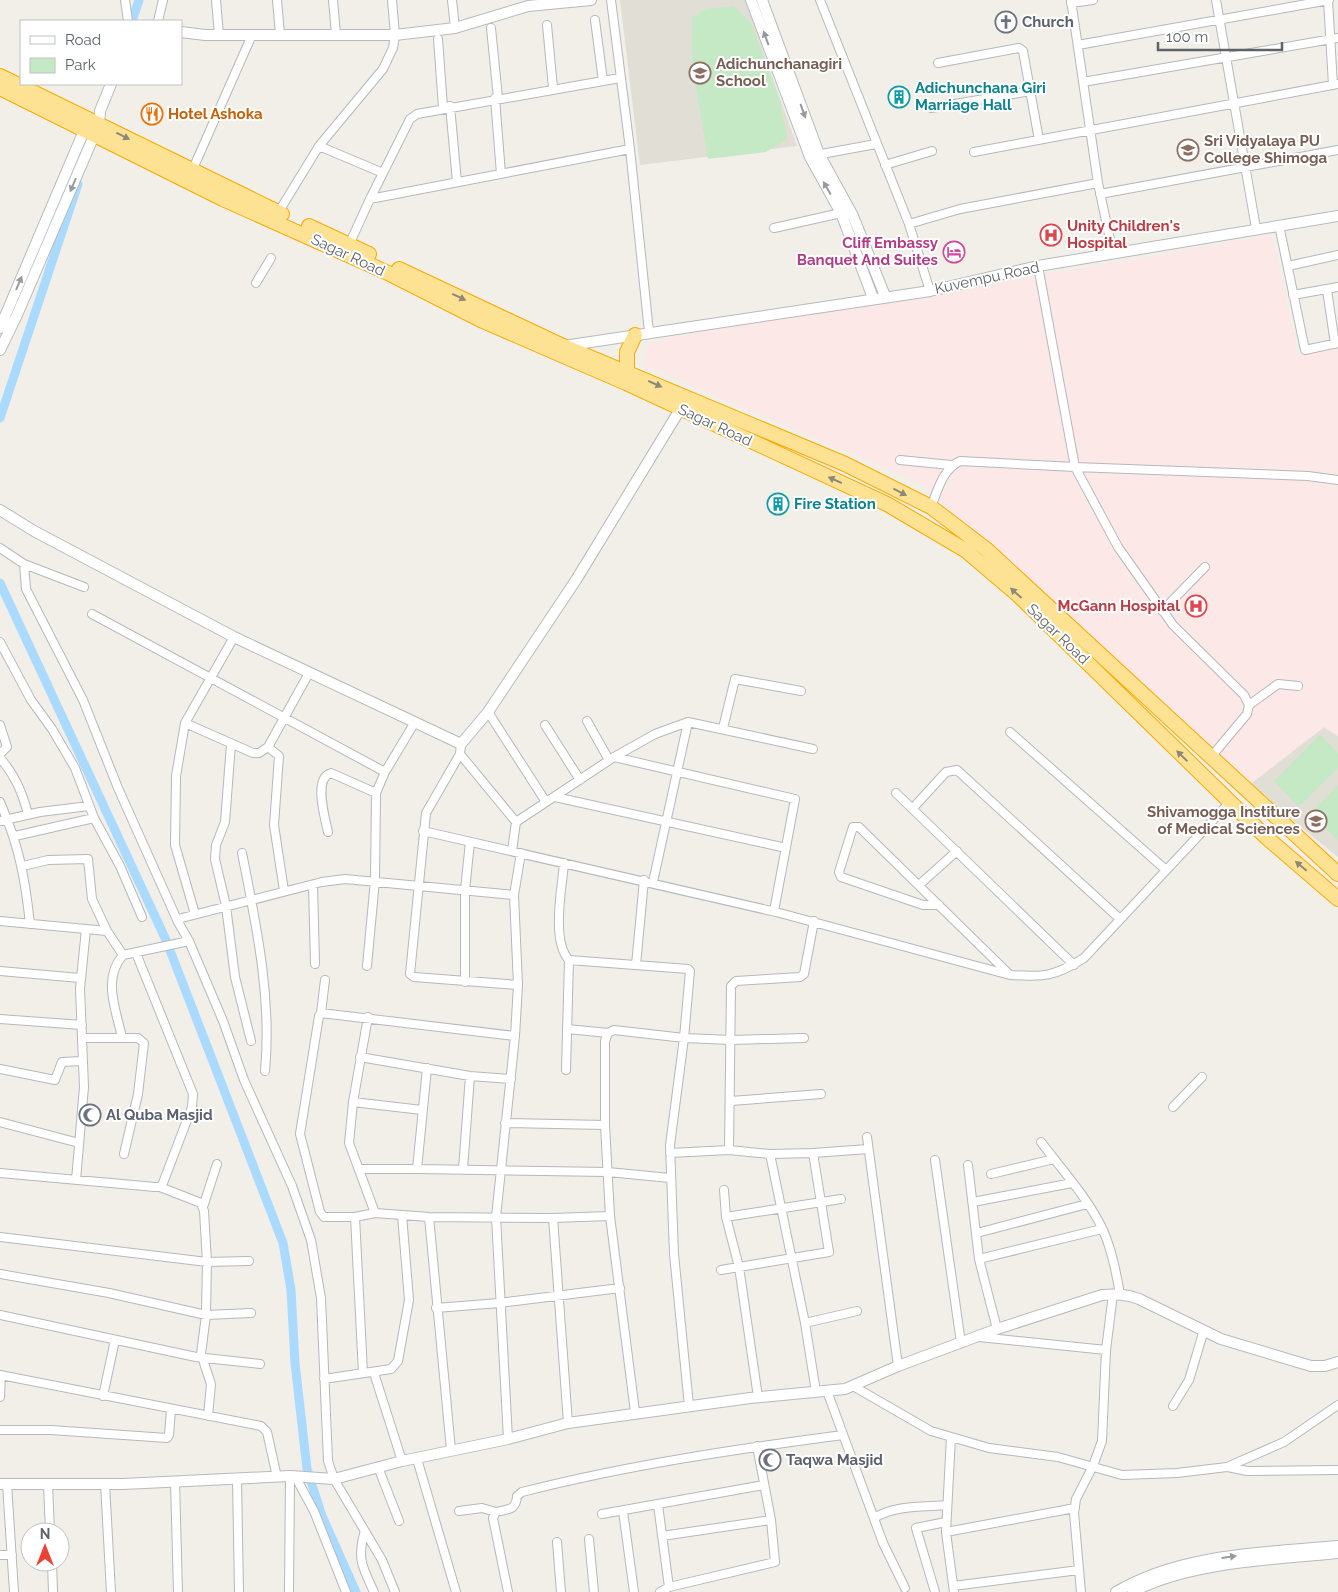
<svg xmlns="http://www.w3.org/2000/svg" width="1338" height="1592" font-family="Raleway,sans-serif">
  <rect width="100%" height="100%" fill="#f1efe8"/>
  <path fill="#e1ded6" d="M620 0H745L797 146 640 165Z
    M1324 727 1338 736V857L1249 785Z"/>
  <path fill="#fce8e6" d="M1272 235 1298 355 1338 348V736L1324 727 1249 785 922 484 644 365 648 343 730 326 1031 277Z"/>
  <path fill="#c5e8c5" d="M734 6 751 23 780 101 787 139 766 152 708 159 692 63V18L706 9Z
    M1320 735 1338 753V768L1299 807 1274 781Z
    M1338 785V840L1310 813Z"/>
  <g fill="none" stroke-linecap="round" stroke-linejoin="round">
    <path stroke="#aadaff" stroke-width="9" d="M132 21 139 0
      M0 418 78 184
      M0 583 166 940 283 1243 291 1290 295 1363 307 1469 322 1516 356 1592"/>
    <g stroke="#b5b8bc" stroke-width="10">
      <path id="street" d="M125 0 128 21
        M216 0 219 35
        M277 0 280 34
        M333 0 336 34
        M452 0 455 28
        M611 0 630 149 649 332
        M820 0 909 224 930 291
        M1071 0 1098 183 1113 254
        M1216 0 1256 228
        M1328 0 1333 85
        M1071 3 1093 0
        M595 20 603 81
        M158 21 163 0
        M547 25 553 88
        M491 28 498 98
        M438 39 443 107
        M1078 45 1329 0
        M938 63 1019 48 1023 51 1039 140
        M1083 82 1338 38
        M495 98 501 174
        M450 106 457 182
        M931 108 1031 91
        M319 146 383 173
        M974 152 1338 84
        M816 155 876 144
        M885 165 932 151
        M192 171 252 35
        M1100 194 1338 150
        M370 199 630 149
        M278 213 319 146 383 69 393 48 395 35 392 0
        M909 224 960 209 1098 183
        M1279 225 1305 350 1338 343
        M774 228 841 213
        M349 245 370 199 410 119 417 114 620 78
        M1038 266 1075 467 1308 476 1338 480
        M1288 266 1338 255
        M256 283 271 258
        M1327 290 1335 344
        M1293 295 1338 287
        M900 460 951 465
        M931 507C938 490 942 470 960 461L1075 467 1118 547 1173 625 1244 695 1249 705 1247 714 1211 757
        M0 548 24 564 84 587
        M24 564 26 589 83 700 118 788 178 922 189 941 223 1021 244 1080 292 1186 311 1240 321 1298 328 1461 334 1479 382 1560 395 1592
        M1162 611 1205 567
        M92 614 385 772
        M0 642 31 700 52 729 75 768 94 818 120 866 142 917
        M1249 705 1278 684 1298 686
        M488 712 546 802
        M587 721 609 760
        M185 723 253 753H259L268 747 279 756 274 825 284 891
        M0 725 7 747 0 754
        M545 725 580 780
        M723 728 735 679 801 691
        M1010 732 1166 870
        M231 744 225 822 216 845 215 859 226 906 235 977 251 1041
        M461 744 460 754 426 813 410 974 414 977 518 985
        M268 747 309 673
        M460 754 516 822 512 851
        M614 757 795 799 774 911
        M0 758C15 775 22 792 28 814
        M896 793 1074 965
        M555 797 786 848
        M0 802C19 846 25 877 30 924
        M913 808 946 772 957 770 1120 919
        M0 821 40 812 89 806
        M516 822 614 757 655 734 688 722 813 749
        M423 831 776 912 1010 975C1044 977 1054 977 1084 958L1230 802
        M328 832C325 818 313 778 331 773L376 793
        M15 836 94 818
        M242 853C256 924 272 998 265 1071
        M564 863C562 888 551 941 569 960
        M23 866 48 860 88 859 92 899 107 931 123 955 189 941
        M653 882 688 722
        M313 885 315 964
        M919 885 957 851
        M939 905H923L841 877 839 872 853 827H859L1009 974
        M195 914 175 845 176 776 185 723 234 637
        M178 919 322 882 345 879 514 895
        M0 921 107 931
        M636 965 644 880
        M367 966 375 880 376 793 385 772 415 722
        M0 971 80 978
        M465 982V890L470 842
        M321 1013 325 980
        M368 1017 353 1102 349 1143 375 1213
        M0 1019 82 1025
        M567 1029 608 1033 614 1030 684 1038 732 1040 804 1038
        M608 1033 605 1041V1125L610 1216 635 1412
        M515 1036 321 1013 319 1016 300 1134 320 1212 324 1217H355L375 1213 429 1217 553 1218 610 1216
        M82 1038H138L144 1043 138 1094 124 1154
        M122 1038C116 1009 102 979 123 955
        M360 1057 470 1076 511 1079
        M427 1068 417 1169 608 1172 670 1178
        M0 1069 55 1080 62 1062 83 1061
        M566 1070 569 960 688 969 690 971 684 1038 670 1145 674 1254 689 1406
        M731 1101 821 1094
        M353 1102 422 1110
        M1173 1107 1202 1077
        M0 1122 79 1143
        M505 1123 605 1125
        M867 1137 898 1366
        M1041 1142C1062 1170 1088 1198 1103 1230 1112 1251 1116 1272 1120 1294
        M729 1150 731 986 736 981 800 977 804 974 814 921
        M670 1153 729 1150 770 1154 813 1153 868 1149
        M770 1154 805 1323 816 1392
        M935 1160 961 1343
        M968 1165 979 1259 997 1329
        M359 1169H417
        M463 1169 470 1076
        M0 1173 155 1187H160L163 1183 192 1107 193 1094 136 953
        M991 1174 1054 1159
        M76 1180 84 1087 80 989 86 929
        M160 1187 201 1203 204 1211 207 1262 206 1315 201 1354 211 1384 208 1416
        M724 1190 726 1217 739 1267 758 1397
        M973 1202 1072 1183
        M203 1207 217 1164
        M355 1217 363 1373
        M429 1217 451 1450
        M726 1217 841 1199
        M553 1218 568 1423
        M977 1233 1087 1204
        M0 1237 207 1262 249 1261
        M979 1259 1102 1229
        M721 1270 829 1252 813 1153
        M0 1274 109 1293 206 1315 251 1313
        M436 1308 499 1303 620 1288
        M0 1315 196 1357 260 1364
        M805 1323 857 1311
        M979 1337 1106 1350
        M374 1373 402 1461
        M0 1375 261 1426 267 1432 277 1477
        M324 1379 391 1369 398 1361 409 1300 402 1215
        M853 1386 931 1431 989 1448 1058 1457 1122 1475 1177 1473 1227 1467 1284 1442 1338 1405
        M827 1391 883 1543 905 1588
        M103 1396 115 1340
        M0 1397 1 1375
        M1173 1406 1189 1380 1204 1330
        M0 1430H51L167 1438 169 1435 171 1409
        M951 1437 946 1532 954 1592
        M508 1439 496 1217 515 1036 518 985 514 895 521 853
        M417 1459 456 1592
        M378 1467 399 1521
        M1228 1467 1247 1471 1338 1470
        M295 1476 314 1511 346 1592
        M237 1479 239 1592
        M175 1482 178 1592
        M7 1484 14 1592
        M48 1484 50 1532
        M105 1484 111 1592
        M658 1505 669 1587
        M459 1511 482 1508 496 1512
        M623 1511 634 1592
        M602 1514 764 1485
        M874 1518C895 1505 922 1507 947 1505
        M946 1532 1075 1508
        M364 1534C357 1560 363 1568 374 1592
        M662 1536 771 1520
        M589 1539 594 1592
        M557 1542 561 1592
        M0 1555H12
        M52 1562 53 1592
        M953 1586 1079 1570
        M289 1592 290 1476
        M508 1592 493 1518 496 1512C509 1509 516 1510 517 1496L522 1492C628 1465 736 1449 843 1435
        M660 1592 669 1587 775 1562 771 1520 757 1446
        M935 1592 916 1528 946 1522
        M1081 1592 1074 1513 1076 1499 1093 1466 1102 1441 1106 1350 1113 1294"/>
    </g>
    <g stroke="#b6babf" stroke-width="12">
      <path id="secondary" d="M751 0 810 157 841 213 873 298
        M762 0 819 154 853 216 885 296
        M181 32 205 35H395L455 28 528 6 591 0
        M0 328 86 126
        M564 346 930 291 1038 266 1338 216
        M0 350 17 315 99 124 100 111 111 84
        M0 510 34 531 234 637 461 744 488 712 576 580 684 403
        M0 1484H123L290 1476 334 1479 402 1461 508 1439 568 1423 750 1398 845 1389 898 1366 997 1329 1102 1295C1116 1294 1126 1294 1139 1299L1221 1339 1311 1366H1325L1338 1362
        M1116 1592C1182 1553 1264 1553 1338 1546
        M1133 1592C1186 1562 1278 1559 1338 1553"/>
    </g>
    <g stroke="#f9ab00" stroke-width="16">
      <path id="highway" d="M0 76 282 214
        M0 88 223 199 388 273 483 321 626 383 887 504 965 550 1018 595 1266 837 1338 899
        M309 226 369 254
        M399 269 563 346 845 464 931 507 986 549 1338 874
        M627 371V352L635 335"/>
    </g>
    <use href="#street" stroke="#fff" stroke-width="8"/>
    <use href="#secondary" stroke="#fff" stroke-width="10"/>
    <use href="#highway" stroke="#fde293" stroke-width="14"/>
  </g>
  <defs><path id="oneway-solid" d="M-6-.8H1V-3.2L6.5 0L1 3.2V.8H-6Z" transform="scale(1.25)"/></defs>
  <g fill="#979a9d">
    <use href="#oneway-solid" transform="translate(766 38) rotate(-110)"/>
    <use href="#oneway-solid" transform="translate(803 111) rotate(70)"/>
    <use href="#oneway-solid" transform="translate(73 185) rotate(113)"/>
    <use href="#oneway-solid" transform="translate(827 188) rotate(-120)"/>
    <use href="#oneway-solid" transform="translate(19 283) rotate(-67)"/>
    <use href="#oneway-solid" transform="translate(1229 1557) rotate(-8)"/>
  </g>
  <g fill="#8e8975">
    <use href="#oneway-solid" transform="translate(123 136) rotate(27)"/>
    <use href="#oneway-solid" transform="translate(459 297) rotate(25)"/>
    <use href="#oneway-solid" transform="translate(655 384) rotate(24)"/>
    <use href="#oneway-solid" transform="translate(835 480) rotate(-156)"/>
    <use href="#oneway-solid" transform="translate(900 492) rotate(27)"/>
    <use href="#oneway-solid" transform="translate(1016 593) rotate(-138)"/>
    <use href="#oneway-solid" transform="translate(1182 756) rotate(-136)"/>
    <use href="#oneway-solid" transform="translate(1301 866) rotate(-140)"/>
  </g>
  <defs>
    <g id="church-ring" transform="scale(1.125)"><circle r="9.5" fill="#fff" stroke="#6b7280" stroke-width="1.5"/><path d="M-1.2-6h2.4v3.5h3.3v2.4h-3.3V6h-2.4V-.1h-3.3v-2.4h3.3Z" fill="#6b7280"/></g>
    <g id="school-ring" transform="scale(1.125)"><circle r="9.5" fill="#fff" stroke="#8d6e63" stroke-width="1.5"/><path d="M0-5L7-2L0 1L-7-2ZM-4 1L0 2.5L4 1V4Q0 6-4 4Z" fill="#8d6e63"/></g>
    <g id="building-ring" transform="scale(1.125)"><circle r="9.5" fill="#fff" stroke="#0f9aa8" stroke-width="1.5"/><path d="M-4-6H4V6H1V3H-1V6H-4ZM-2.5-4.3h1.7v1.8h-1.7ZM.8-4.3h1.7v1.8H.8ZM-2.5-1h1.7V.8h-1.7ZM.8-1h1.7V.8H.8Z" fill="#0f9aa8"/></g>
    <g id="restaurant-ring" transform="scale(1.125)"><circle r="9.5" fill="#fff" stroke="#e8710a" stroke-width="1.5"/><path d="M-5-6h1v4h1v-4h1v4h1v-4h1v5L-1.5 .5V6h-2V.5L-5-1ZM5-6V6H3V1.5H1.5Q1.5-4 5-6Z" fill="#e8710a"/></g>
    <g id="university-ring" transform="scale(1.125)"><circle r="9.5" fill="#fff" stroke="#8d6e63" stroke-width="1.5"/><path d="M0-5L7-2L0 1L-7-2ZM-4 1L0 2.5L4 1V4Q0 6-4 4Z" fill="#8d6e63"/></g>
    <g id="hospital-ring" transform="scale(1.125)"><circle r="9.5" fill="#fff" stroke="#e0444e" stroke-width="1.5"/><path d="M-5-5h3v3.5h4V-5h3V5h-3V1.5h-4V5h-3Z" fill="#e0444e"/></g>
    <g id="hotel-ring" transform="scale(1.125)"><circle r="9.5" fill="#fff" stroke="#d1479c" stroke-width="1.5"/><path d="M-6-4.5h1.5V1H6V5H4.5V3h-9V5H-6ZM-4 0a1.8 1.8 0 1 1 3.6 0ZM.5 0V-2.5h3Q6-2.5 6 0Z" fill="#d1479c"/></g>
    <g id="mosque-ring" transform="scale(1.125)"><circle r="9.5" fill="#fff" stroke="#6b7280" stroke-width="1.5"/><path d="M3.5-4.9A6 6 0 1 0 3.5 4.9A5 5 0 1 1 3.5-4.9Z" fill="#6b7280"/></g>
  </defs>
  <g fill-rule="evenodd">
    <use href="#church-ring" x="1006" y="22"/>
    <use href="#school-ring" x="700" y="73"/>
    <use href="#building-ring" x="899" y="97"/>
    <use href="#restaurant-ring" x="152" y="114"/>
    <use href="#university-ring" x="1188" y="150"/>
    <use href="#hospital-ring" x="1051" y="235"/>
    <use href="#hotel-ring" x="954" y="252"/>
    <use href="#building-ring" x="778" y="504"/>
    <use href="#hospital-ring" x="1196" y="606"/>
    <use href="#university-ring" x="1316" y="821"/>
    <use href="#mosque-ring" x="90" y="1115"/>
    <use href="#mosque-ring" x="770" y="1460"/>
  </g>
  <g text-anchor="middle" stroke-width="4" stroke-linejoin="round" paint-order="stroke">
    <g font-size="15" font-weight="bold" fill="#5b616d" stroke="#fff" text-anchor="start">
      <text x="1022" y="27">Church</text>
      <text x="106" y="1120">Al Quba Masjid</text>
      <text x="786" y="1465">Taqwa Masjid</text>
    </g>
    <g font-size="15" font-weight="bold" fill="#785e54" stroke="#fff" text-anchor="start">
      <text x="716" y="69">Adichunchanagiri<tspan x="716" dy="17">School</tspan></text>
      <text x="1204" y="146">Sri Vidyalaya PU<tspan x="1204" dy="17">College Shimoga</tspan></text>
      <text x="1300" y="817" text-anchor="end">Shivamogga Institure<tspan x="1300" dy="17">of Medical Sciences</tspan></text>
    </g>
    <g font-size="15" font-weight="bold" fill="#0d838f" stroke="#fff" text-anchor="start">
      <text x="915" y="93">Adichunchana Giri<tspan x="915" dy="17">Marriage Hall</tspan></text>
      <text x="794" y="509">Fire Station</text>
    </g>
    <g font-size="15" font-weight="bold" fill="#c56008" stroke="#fff" text-anchor="start">
      <text x="168" y="119">Hotel Ashoka</text>
    </g>
    <g font-size="15" font-weight="bold" fill="#be3a42" stroke="#fff" text-anchor="start">
      <text x="1067" y="231">Unity Children's<tspan x="1067" dy="17">Hospital</tspan></text>
      <text x="1180" y="611" text-anchor="end">McGann Hospital</text>
    </g>
    <g font-size="15" font-weight="bold" fill="#b23c85" stroke="#fff" text-anchor="end">
      <text x="938" y="248">Cliff Embassy<tspan x="938" dy="17">Banquet And Suites</tspan></text>
    </g>
    <g font-size="15" fill="#5f6368" stroke="#fff">
      <text transform="translate(348 255) rotate(25)" y="5">Sagar Road</text>
      <text transform="translate(987 278) rotate(-12)" y="5">Kuvempu Road</text>
      <text transform="translate(715 425) rotate(25)" y="5">Sagar Road</text>
      <text transform="translate(1058 634) rotate(44)" y="5">Sagar Road</text>
    </g>
  </g>
  <rect x="20" y="20" width="162" height="65" fill="#ffffff" stroke="#bfc1c3"/>
  <rect x="30" y="36" width="25" height="8" fill="#ffffff" stroke="#bfc1c3"/>
  <text x="65" y="45" font-size="15" fill="#5f6368">Road</text>
  <rect x="30" y="58" width="25" height="15" fill="#c5e8c5" stroke="#bfc1c3"/>
  <text x="65" y="70" font-size="15" fill="#5f6368">Park</text>
  <g transform="translate(45 1547)"><circle r="24" fill="#ffffff" stroke="#bfc1c3"/>
  <path d="M0-4L9 19L0 12L-9 19Z" fill="#ea4335"/>
  <text y="-8" font-size="14" font-weight="bold" text-anchor="middle" fill="#5f6368">N</text>
  </g>
  <path d="M1158 42v8h124v-8" fill="none" stroke="#5f6368" stroke-width="2.5"/>
  <text x="1166" y="42" font-size="15" fill="#5f6368" stroke="#ffffff" stroke-width="4" paint-order="stroke">100 m</text>
</svg>
